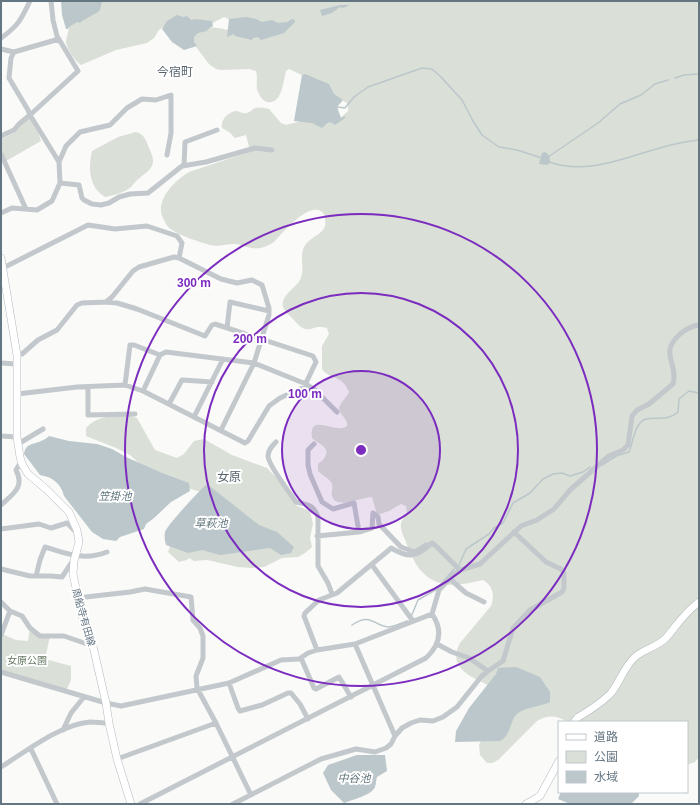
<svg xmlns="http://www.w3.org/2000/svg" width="700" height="805" font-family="Helvetica,'Noto Sans JP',sans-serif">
  <rect width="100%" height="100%" fill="#fafaf8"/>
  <path fill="#dadfd7" d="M101 1H699V757L695 762 687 765V722H567C556 715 548 715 537 721L498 760 492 763H487L480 755 479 745 483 737 492 687C474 678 446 669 460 643L491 606C495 595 493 586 483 580 468 583 452 588 437 582 419 575 412 558 406 542 404 537 401 532 401 527 400 522 404 518 407 514L406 506 401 504 389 511 377 515 372 497C360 498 346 506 335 501 328 493 335 489 331 482 328 478 322 475 318 471V464C320 462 324 460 325 457 331 446 317 444 312 438 308 411 336 435 347 426 349 419 340 416 339 409 339 404 347 397 349 392 342 374 328 379 322 369V346L329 334 327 328C309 323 310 339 293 319 290 316 285 312 283 307 280 296 296 288 300 280 305 271 300 259 303 250 306 238 323 235 325 226 326 222 325 214 322 212 309 201 282 233 274 242 265 248 257 250 247 247 243 246 239 244 235 244 226 244 219 247 210 245 197 241 183 237 172 230 168 228 166 224 164 220 153 202 174 181 189 172L246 153 250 151 246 135 235 138 229 132 222 128C220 120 229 111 237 111 241 112 243 114 247 113 251 112 252 109 255 108 259 107 265 108 269 109L281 123 286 125 301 121H329L336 122 348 111V104L304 76 289 69 286 71C283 82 282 105 267 102 262 101 259 94 257 90 256 84 258 78 256 71L249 69 221 70 216 69 209 64 193 43 192 37C204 24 214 27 229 30L232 21 224 17 209 25 171 21 159 30 154 38 147 43 116 50 81 65C75 61 67 49 66 42 66 37 69 32 69 26Z
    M28 119H30L38 132 41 141 6 161 1 148V139L14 133 20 124Z
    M136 132C144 134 146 140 149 148 158 166 151 169 137 180 135 182 133 185 131 187 124 193 114 195 105 197 89 188 88 168 92 151L118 137Z
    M126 415 137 418 155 450 177 458 184 454 194 441 204 439 232 455 267 468 286 488 297 506 310 511 313 524 310 538 312 547 305 553 298 557 282 558 264 567 251 568 238 567 207 560 194 561 189 558 187 560 179 562 168 552 171 544 257 527 213 496 182 486 142 466 130 455 116 448 86 436V428C97 416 111 416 126 415Z
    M30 628 40 636H50L45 659 71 666V680L66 691 1 672 2 634 16 640 28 641Z"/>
  <path fill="#bbc7cb" d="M61 1H102L100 10 98 12 82 21 80 23 77 22 69 27 68 29H66L62 15Z
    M340 5H350L343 8 340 7 332 13 322 16 320 10Z
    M177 15 183 17 187 16 191 20C196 18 207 21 212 21L213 26 208 29 207 31 198 33 194 37V42L197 46 184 50 172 42 162 29 167 21Z
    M247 17 256 19 262 22 272 20 278 23 287 22 292 19 295 20V22L284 33 261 40 258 37 253 38 252 40 235 36 234 34 227 37 229 19Z
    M305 74 329 84 334 94 343 100 337 107 341 118 345 116V118L335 125C328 119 327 124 322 128L312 123 294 121 302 75Z
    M545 152C549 154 550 158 550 162L548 165 539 164 542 153Z
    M49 436 69 441 97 444 112 449 126 457 162 473 189 483 190 491 171 502 154 518 146 524 144 529 120 537 116 541 103 539 92 532 64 496C61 483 52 477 40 475L24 454C26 443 32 445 41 441 44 440 47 438 49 436Z
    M207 484 259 525 277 532 294 547 291 553 281 555 270 548 220 555 202 550 188 553 166 545C165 541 164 536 165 532 168 524 199 491 207 484Z
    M516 667 540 677 550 692V702C542 706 523 708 517 714 509 722 512 734 500 741L455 742 456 731 469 708 496 674 498 668Z
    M357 755H385L387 771 377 777C376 780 376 785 375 787 372 795 352 800 344 803L331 790 323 773 328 765Z
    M561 792H639V796L631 804H570L558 799Z"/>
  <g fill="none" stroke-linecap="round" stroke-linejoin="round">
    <path stroke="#bbc7cb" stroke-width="1.5" d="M675 78 684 75 699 74
      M337 107 345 108 354 97 368 87 422 68 432 69 441 77 462 100 473 121 482 135 499 147 517 150 542 158
      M548 157 598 123 620 104 641 95 655 84 668 80
      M549 162C591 177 634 153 675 144 683 142 691 141 699 140
      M602 465 616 456 629 452C633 443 633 431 640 423 648 413 665 424 678 412L679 399 689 391 699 393
      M459 565 466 549 489 534 494 528 503 523 513 503 530 493 543 479 553 474 562 473 570 476 583 472 590 467
      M411 617 418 600 437 589 454 569
      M352 625C371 612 374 626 388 627 394 627 401 623 407 621"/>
    <g stroke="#b3babf" stroke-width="8">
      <path id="secondary" d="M1 258 17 355V437L20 457 22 464 28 474 46 489 69 512 77 530 79 542 74 561 73 574 82 616 93 646 106 703 109 723 117 759 131 804
        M574 722 577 718C588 711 602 703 611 693 620 682 624 667 635 657 644 649 657 647 666 638 677 625 685 612 699 602
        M526 804 540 796 559 761"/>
    </g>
    <path stroke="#c3c8cc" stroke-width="5" d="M1 38C18 26 21 20 30 1
      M1 49 14 52
      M1 136 14 130 19 124 30 115 28 110 9 78 11 58 14 52 59 39
      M1 154 26 209
      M59 162 66 146 80 132 110 125 127 108 142 99 156 100 171 95V133L167 155
      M184 166 185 142 217 130
      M60 183 79 185 82 198 84 200 92 204 101 205 109 203 119 197 130 194 148 193 182 166 206 162 255 148 272 150
      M1 213 12 208 37 210 52 201 60 183 59 162 30 115 78 71 57 36 53 20 51 1
      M3 268 88 225 115 229 147 226 177 236 182 243 179 258
      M227 328 230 302 269 311
      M17 355 22 354 38 340 57 330 77 305 82 303 106 302 112 297 133 271 139 267 174 257 179 258 221 279 237 283 252 280 262 285 269 308V315L254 363 221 430
      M1 363 16 364
      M125 385 130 345H134L160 355 166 352 254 363 306 384 315 390 337 412
      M88 387V415L135 414
      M143 391 160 355
      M17 394 77 387 125 385 143 391 245 443 248 441 269 406 280 398 304 387 316 362 313 356 310 355 215 324 212 325 205 336 137 309 117 303 106 302
      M169 404 182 380 212 382
      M194 417 223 359
      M1 436 17 437
      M276 442C272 446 268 450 268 456 268 465 290 493 296 502 308 505 313 504 318 517V566L328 583 332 594
      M18 444 43 429
      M314 444 308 450V465L310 474 322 502 333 509 354 503 359 532 317 536
      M1 505C13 494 25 487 16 470L19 465 22 464
      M1 529 39 524 51 528 67 523 78 534
      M359 532 372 528 373 513 378 517 379 524 401 547 415 552 426 545
      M372 565 413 621
      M1 569 30 576H51L62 577 72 562H74
      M36 576 40 560 45 547C67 554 84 561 107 552
      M450 579 466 593 484 602
      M77 598 130 592 145 589 191 597 193 620 200 628 203 636V658L196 676 197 688 216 723 251 795
      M1 602 10 611 22 616 30 628 40 636H64L93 646
      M1 635 10 611
      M355 644 395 736
      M437 644 452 652 469 658 488 671
      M317 650 304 616 305 613 319 600 337 593 389 550 391 548C410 559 416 557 432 543L437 547 460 570
      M301 658 314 688 316 689 339 677 351 697
      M1 672 106 703 121 706 229 683 281 660 299 659 308 653 317 650 355 644 432 614 439 590 453 575 460 570 480 564 521 526 537 520 554 509 570 490 603 461 609 456 623 450 628 445 632 416 637 410 649 404 673 384C679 363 658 354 680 334 686 329 691 326 699 325
      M229 683 238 708 240 711 262 705 288 693H291L300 704 308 719
      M63 730 71 713 84 697
      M31 749 57 804
      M117 759 216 723
      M1 767C25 752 61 724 90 722 96 722 102 723 109 723
      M140 804 426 658C440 645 443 630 432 614
      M233 804 321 759 356 749 375 752 386 748 391 744 395 736 402 728 411 723 420 720 433 721 443 717 457 707 481 677 488 671 503 661 513 628 530 610 555 596 562 592 564 588V573L561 569 546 562 514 532"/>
    <use href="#secondary" stroke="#fff" stroke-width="7"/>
  </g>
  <circle cx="361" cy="450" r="79" fill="#7b2cbf" fill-opacity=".12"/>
  <g fill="none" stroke="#7b2cbf" stroke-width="2">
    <circle cx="361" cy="450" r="79"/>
    <circle cx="361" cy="450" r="157"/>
    <circle cx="361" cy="450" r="236"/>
  </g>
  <g text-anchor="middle" stroke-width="4" stroke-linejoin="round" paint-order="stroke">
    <g font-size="10" fill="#657683" stroke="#fff">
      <text transform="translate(84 617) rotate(74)" y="4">周船寺有田線</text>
    </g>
    <g font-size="10" fill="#687a64" stroke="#fff">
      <text x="27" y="664">女原公園</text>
    </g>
    <g font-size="11" font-style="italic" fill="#60757c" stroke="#fff">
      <text x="115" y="500">笠掛池</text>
      <text x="211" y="527">草萩池</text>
      <text x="354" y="782">中谷池</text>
    </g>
    <g font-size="12" fill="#57646e" stroke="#fff">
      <text x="175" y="76">今宿町</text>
      <text x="229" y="481">女原</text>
    </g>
  </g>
  <circle cx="361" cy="450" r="6" fill="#7b2cbf" stroke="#fff" stroke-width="2"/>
  <g font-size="12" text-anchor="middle" font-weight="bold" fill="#7b2cbf" stroke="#fff" stroke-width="4" stroke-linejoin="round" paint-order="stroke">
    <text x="194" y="287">300 m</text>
    <text x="250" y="343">200 m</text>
    <text x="305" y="398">100 m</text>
  </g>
  <rect width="700" height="805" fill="none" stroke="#657683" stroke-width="4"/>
  <rect x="558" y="721" width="130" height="72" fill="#ffffff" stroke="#c1c8cd"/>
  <rect x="566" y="734" width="20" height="6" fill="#ffffff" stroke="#c1c8cd"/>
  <text x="594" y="741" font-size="12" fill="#657683">道路</text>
  <rect x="566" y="751" width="20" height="12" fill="#dadfd7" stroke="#c1c8cd"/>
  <text x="594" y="761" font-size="12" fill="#657683">公園</text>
  <rect x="566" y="771" width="20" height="12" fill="#bbc7cb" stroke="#c1c8cd"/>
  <text x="594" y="781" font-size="12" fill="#657683">水域</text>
</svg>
